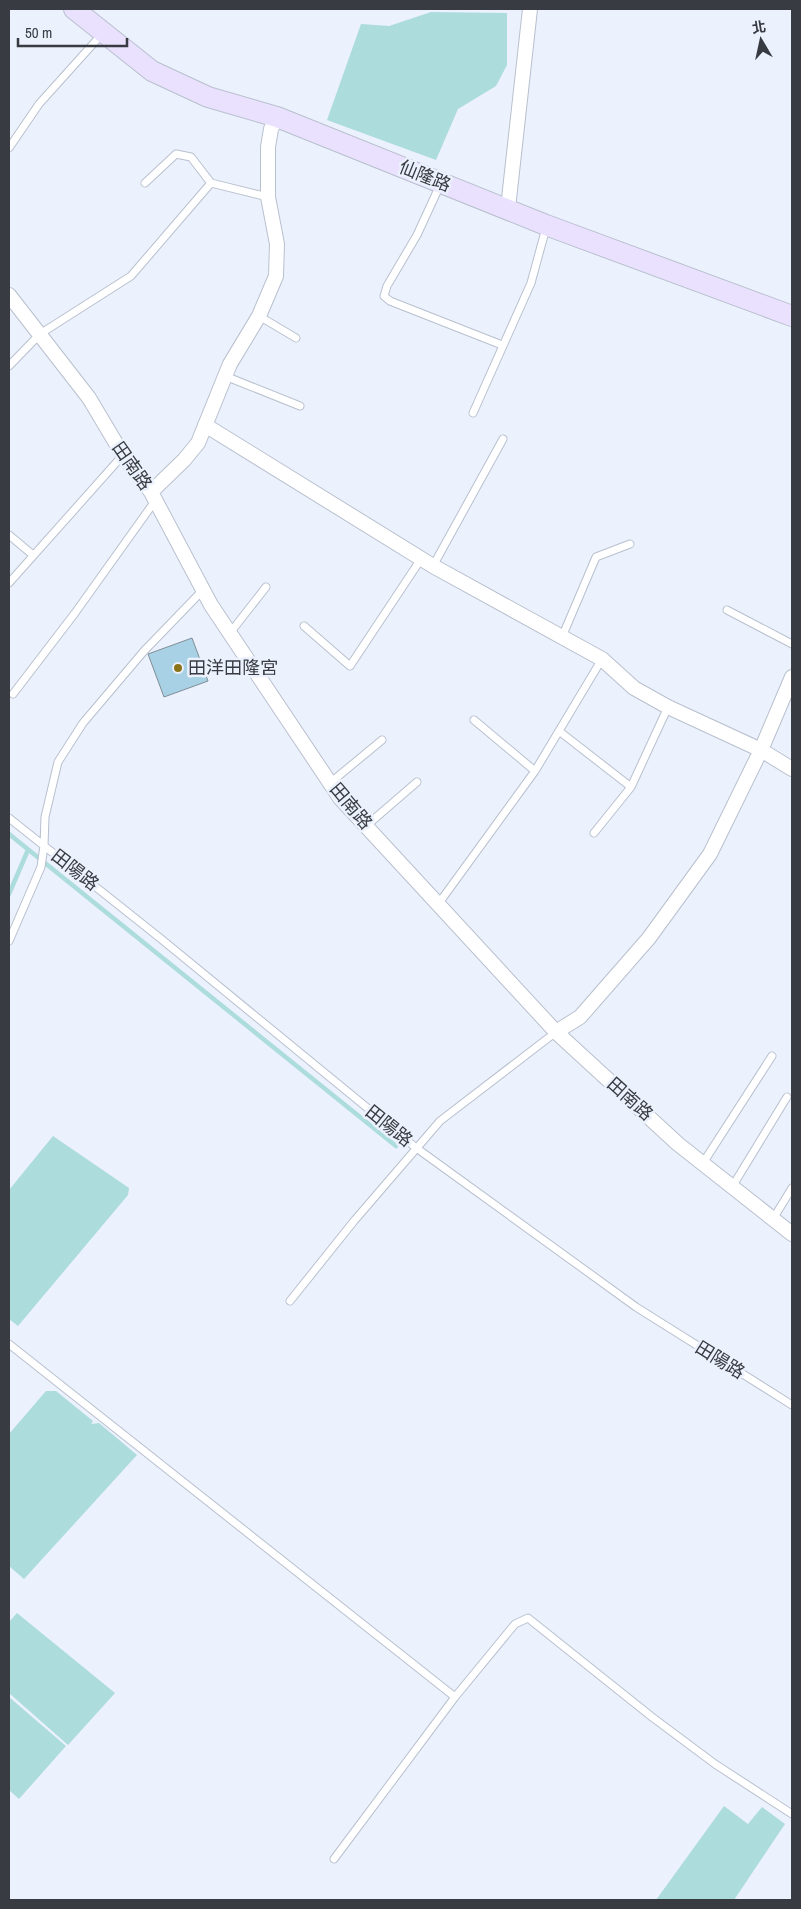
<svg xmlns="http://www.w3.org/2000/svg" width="801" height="1909" font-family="'Archivo Narrow','Noto Sans TC',sans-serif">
  <rect width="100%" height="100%" fill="#ebf1fd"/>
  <path fill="#acdcdc" d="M431 12 507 13V65L496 86 458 109 436 160 327 120 361 24 389 26Z
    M53 1136 129 1188 128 1195 18 1326 9 1319V1190Z
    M46 1391H56L93 1421 91 1424 99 1423 137 1455 24 1579 9 1566V1434Z
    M17 1613 115 1693 68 1745 9 1693V1622Z
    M9 1697 66 1746 19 1799 9 1790Z
    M724 1806 748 1824 762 1807 785 1824 734 1900H656Z"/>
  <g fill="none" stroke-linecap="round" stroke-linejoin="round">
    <path stroke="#acdcdc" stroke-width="4.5" d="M9 834 396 1146
      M9 894 28 850"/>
  </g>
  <path fill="#a9d1e5" stroke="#7f8e96" d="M192 638 208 681 164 697 148 654Z"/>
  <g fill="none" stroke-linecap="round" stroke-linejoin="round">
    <g stroke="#b9c0ce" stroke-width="9">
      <path id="lane" d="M9 148 39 104 102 34
        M145 183 176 154 191 157 211 183 268 197
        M441 183 417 235 387 286 384 296 390 301 502 345
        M259 316 296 338
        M9 366 40 334 131 276 211 183
        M225 376 300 406
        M473 413 531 283 546 228
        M9 535 33 555
        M433 566 503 439
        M9 583 123 455
        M727 610 792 644
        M304 626 350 666 421 559
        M230 633 266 587
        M562 637 596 557 630 544
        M13 694 75 613 155 501
        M474 720 535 771
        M559 731 631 787
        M330 783 382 740
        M9 818 160 938 415 1147 636 1307 792 1405
        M366 826 417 782
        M594 833 631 787 668 707
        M439 903 535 771 602 659
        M9 941 41 867 44 846 45 817 58 762 83 723 144 651 203 590
        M703 1163 772 1056
        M732 1187 787 1097
        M773 1219 792 1188
        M290 1301 354 1221 440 1121 556 1032
        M9 1344 455 1697
        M334 1859 455 1697 515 1624 528 1618 652 1717 715 1764 792 1814"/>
    </g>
    <g stroke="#b9c0ce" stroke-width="16">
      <path id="street" d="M508 208 530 9
        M9 295 89 398 123 455 151 492 211 605 340 798 556 1032 678 1144 792 1234
        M205 425 433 566 602 659 634 688 668 707 761 750 792 769
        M151 492 184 460 198 443 230 364 259 316 276 276 277 244 268 197V147L271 129 277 117
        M556 1032 580 1017 649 938 710 854 761 750 792 677"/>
    </g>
    <g stroke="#b9c0ce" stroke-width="22">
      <path id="secondary" d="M74 9 152 71 208 97 277 117 546 225 792 316"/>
    </g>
    <use href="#lane" stroke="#fff" stroke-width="7"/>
    <use href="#street" stroke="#fff" stroke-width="14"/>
    <use href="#secondary" stroke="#eae1fe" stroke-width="20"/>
  </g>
  <circle fill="#8b7418" stroke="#ebf1fd" stroke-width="2" cx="178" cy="668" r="5"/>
  <g text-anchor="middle" stroke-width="5" stroke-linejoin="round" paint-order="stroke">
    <g font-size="18" fill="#383b41" stroke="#ebf1fd">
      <text transform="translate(425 176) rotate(22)" y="6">仙隆路</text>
      <text transform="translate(132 466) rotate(55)" y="6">田南路</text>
      <text transform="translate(351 806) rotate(50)" y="6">田南路</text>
      <text transform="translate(75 870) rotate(38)" y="6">田陽路</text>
      <text transform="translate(630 1099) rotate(42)" y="6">田南路</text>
      <text transform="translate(389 1126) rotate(39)" y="6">田陽路</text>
      <text transform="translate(720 1360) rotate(32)" y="6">田陽路</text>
    </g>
    <g font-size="18" fill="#383b41" stroke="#ebf1fd" text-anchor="start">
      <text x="188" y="674">田洋田隆宮</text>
    </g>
  </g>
  <rect width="801" height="1909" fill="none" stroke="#383b41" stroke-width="20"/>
  <g transform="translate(761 40) rotate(351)" stroke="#ebf1fd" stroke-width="4" paint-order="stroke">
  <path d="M0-4L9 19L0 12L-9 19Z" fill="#383b41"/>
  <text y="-8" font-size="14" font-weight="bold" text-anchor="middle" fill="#383b41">北</text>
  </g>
  <path d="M18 38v8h109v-8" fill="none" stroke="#383b41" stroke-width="2.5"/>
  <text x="25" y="38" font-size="15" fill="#383b41" stroke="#ebf1fd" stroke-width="4" paint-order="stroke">50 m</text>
</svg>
